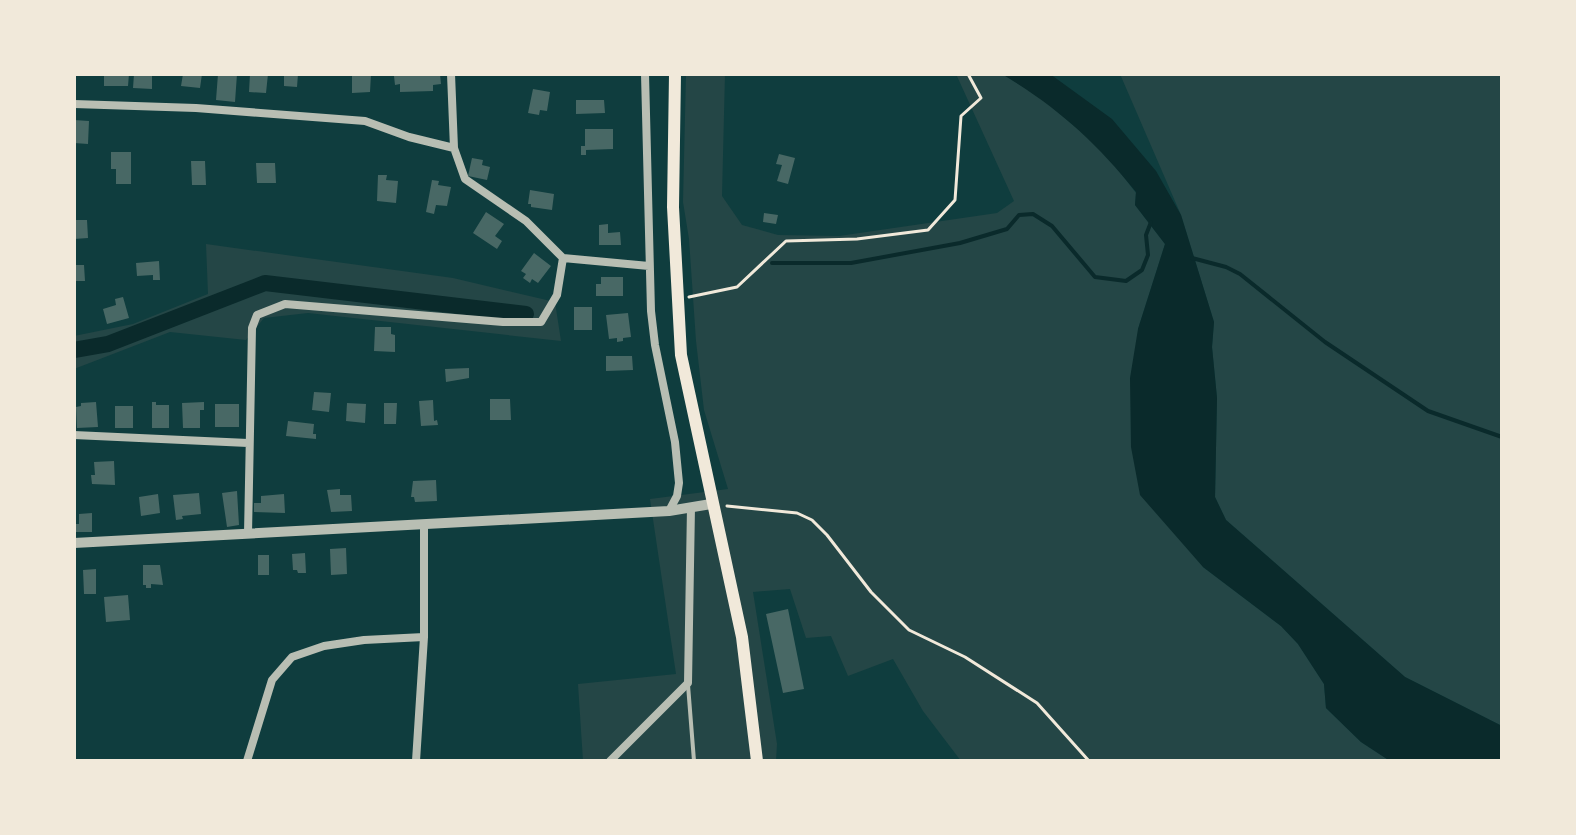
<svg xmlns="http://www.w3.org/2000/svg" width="1576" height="835" font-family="'Nunito Sans',sans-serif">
  <rect width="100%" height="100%" fill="#0f3d3e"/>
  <path fill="#244646" d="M686 74H725L722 196 742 225 778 235 839 236 997 213 1014 201 956 74H1002L1041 98 1104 151 1136 193 1135 205 1165 244 1138 329 1203 567 1281 626 1298 644 1324 684 1326 708 1361 742 1390 761H961L923 711 893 659 848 676 831 636 806 638 790 589 753 592 777 744 776 761H583L578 684 676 674 650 499 728 489 704 410 696 341 689 239 683 202Z
    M1120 74H1502V726L1405 677 1226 520 1215 497 1217 398 1212 347 1214 322 1181 215Z
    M206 244 453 278 555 302 561 341 308 313 264 318 246 340 170 332 74 369V336L133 324 208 294Z"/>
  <path fill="#0a2a2b" d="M1002 74H1050L1112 119 1156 171 1181 215 1214 322 1212 347 1217 398 1215 497 1226 520 1405 677 1502 726V761H1390L1361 742 1326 708 1324 684 1298 644 1281 626 1203 567 1140 495 1131 447 1130 378 1138 329 1165 244 1135 205 1136 192C1095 141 1058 108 1002 74Z"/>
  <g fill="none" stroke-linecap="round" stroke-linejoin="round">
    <path stroke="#0a2a2b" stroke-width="4" d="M1192 258 1226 267 1240 274 1325 342 1428 411 1502 437
      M772 263H851L960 243 1007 229 1019 215 1033 214 1052 226 1095 277 1126 281 1142 270 1148 255 1146 235 1151 222"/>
    <path stroke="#0a2a2b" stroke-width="16" d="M74 350 108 344 265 283 526 314"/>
  </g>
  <path fill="#486865" d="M104 74H129L128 86H104Z
    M134 74H152V89L133 88Z
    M183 74H202L200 88 181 86Z
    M218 74H237L235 102 216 100Z
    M250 74H268L266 93 249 92Z
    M284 74H298L297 87 284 86Z
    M352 74H371L370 92 352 93Z
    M399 74H440L441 84 433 85V91L400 92V84L395 85 394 76Z
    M533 89 550 92 547 111 540 110 539 115 528 113Z
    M576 100H604L605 113 576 114Z
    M74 120 89 121 88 144 74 143Z
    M585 129H613V149L586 150V155H581V146H585Z
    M111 152H131V184H116V169H111Z
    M779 154 795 158 788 184 777 181 782 165 776 164Z
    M472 158 483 160 482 165 490 167 487 180 468 176Z
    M191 161H205L206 185H192Z
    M256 163H275L276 183H257Z
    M378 175H387L386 180 398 181 396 203 377 201Z
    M432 180 439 181 438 185 451 187 447 206 436 205 434 214 426 212Z
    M530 190 554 194 552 210 531 207V204H528Z
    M486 212 504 224 495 236 502 241 497 249 473 233Z
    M764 213 778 215 776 224 763 222Z
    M74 220H87L88 238 74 239Z
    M608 224V233L620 232 621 245H599V225Z
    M534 253 551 266 538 283 532 279 530 283 523 278 526 274 521 271Z
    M159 261 160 280H153V275L137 276 136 263Z
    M74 265H84L85 281H74Z
    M601 277H623V296H596V284H601Z
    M123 297 129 318 107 324 103 309 116 305 115 299Z
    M574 307H592V330H574Z
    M628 313 631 337 623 338V341L617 342V338L609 339 606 315Z
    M375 327H391V334L395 335V352L374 351Z
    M606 356H632L633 370 606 371Z
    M469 368V378L446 382 445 369Z
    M314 392 331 393 329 412 312 410Z
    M490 399H510L511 420H490Z
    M433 400 434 421 437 420 438 425 421 426 419 401Z
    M96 402 98 427 77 428 76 407 81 406V403Z
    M152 402H156V405H169V428H152Z
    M204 402V410H200V428H183L182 403Z
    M347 403 366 404 365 423 346 421Z
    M384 403H397L396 424H384Z
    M215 404H239V427H215Z
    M115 406H133V428H115Z
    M288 421 314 424 313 434H316V439L286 436Z
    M114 461 115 485 92 484 91 475H95L94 462Z
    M436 480 437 501 415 502 414 497H411L413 481Z
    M340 489V495H351L352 511 331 512 327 490Z
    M237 491 239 525 227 527 222 493Z
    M199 493 201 514 182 516 183 519 176 520 173 495Z
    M158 494 160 513 141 516 139 497Z
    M284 494 285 513 254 512V503H261V496Z
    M92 513V532H76L75 524H79V514Z
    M346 548 347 574 331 575 330 549Z
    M305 553 306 573H298L297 570H293L292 554Z
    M258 555H269V575H258Z
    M143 565H160L163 585 151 584V588H146V585H143Z
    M96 569V594H84L83 570Z
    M128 595 130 620 106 622 104 597Z
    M788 609 804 689 783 693 766 614Z"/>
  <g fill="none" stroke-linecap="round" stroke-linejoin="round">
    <path stroke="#f1e9da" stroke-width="3" d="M689 297 737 287 786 241 857 239 928 230 955 200 961 116 981 98 968 74
      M727 506 797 513 812 520 827 535 871 592 909 630 965 657 1037 703 1089 761"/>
    <path stroke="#b8beb3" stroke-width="4" d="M688 685 694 761"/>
    <path stroke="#b8beb3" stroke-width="8" d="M451 74 454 148 465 179 526 221 563 258
      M645 74 651 311 655 345 675 442 679 483 677 496 669 511
      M74 104 196 108 365 121 409 137 454 148
      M563 258 649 266
      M74 435 248 443
      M248 534 252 328 257 315 285 304 503 322H541L557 295 563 258
      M247 761 272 680 292 657 324 646 364 640 424 637
      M416 761 424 637V525
      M610 761 688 683 691 507"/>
    <path stroke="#b8beb3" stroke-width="10" d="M74 543 669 511 711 504"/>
    <path stroke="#f1e9da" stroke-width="12" d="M675 74 673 207 681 355 742 637 757 761"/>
  </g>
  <rect width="1576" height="835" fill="none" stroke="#f1e9da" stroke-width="152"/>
</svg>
